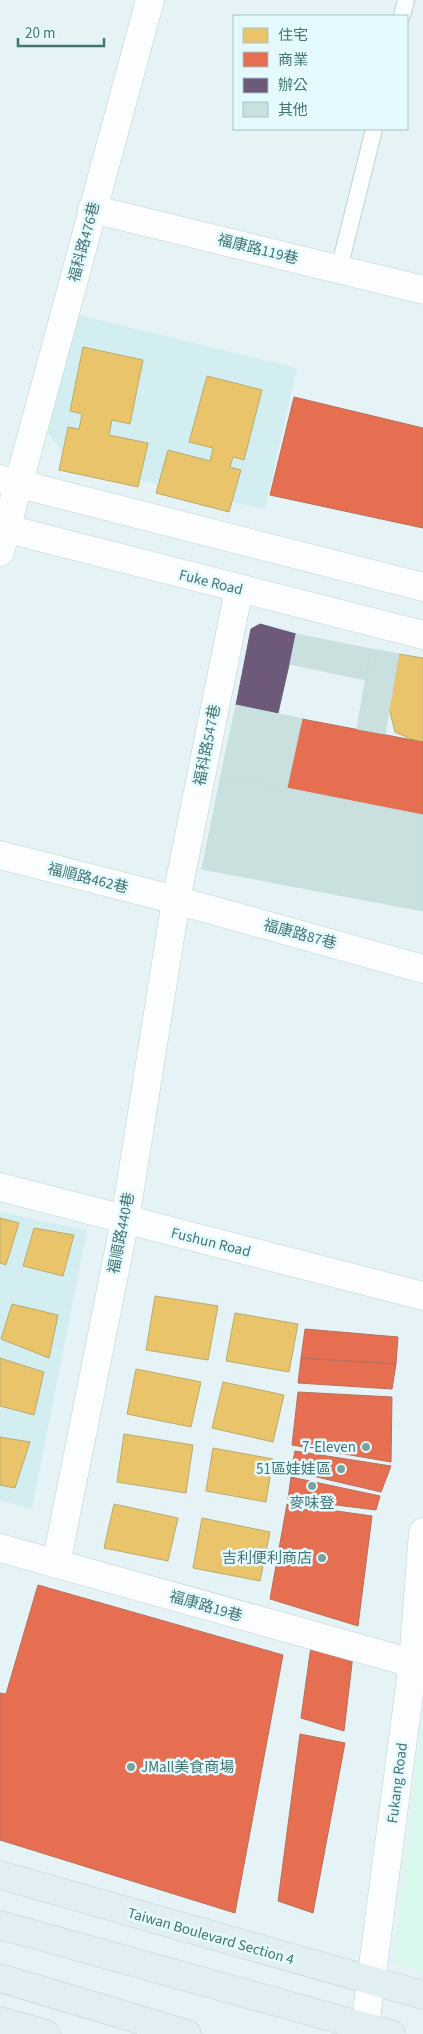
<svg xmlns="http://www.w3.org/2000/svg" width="423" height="2034" font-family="'Source Sans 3','Noto Sans TC',sans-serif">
  <rect width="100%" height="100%" fill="#e5f3f6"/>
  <path fill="#d3eef1" d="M78 315 297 368 265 509 72 464 42 425Z
    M0 1212 87 1230 32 1509 0 1500Z"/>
  <path fill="#d9f8ed" d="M423 1706V1971L394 1963Z"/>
  <path fill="#e9c46a" stroke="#b8ac6c" d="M83 347 143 360 130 424 112 420 109 435 148 443 138 487 59 470 68 427 79 429 82 414 70 411Z
    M207 376 262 390 244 460 233 457 230 467 241 470 229 512 156 493 168 450 210 461 213 448 189 442Z
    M399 654 423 658V744L395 732 389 708Z
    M0 1218 19 1223 6 1265 0 1263Z
    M34 1228 74 1235 63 1276 23 1266Z
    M155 1296 218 1306 208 1360 146 1350Z
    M12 1304 58 1315 49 1358 1 1339Z
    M235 1313 298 1324 289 1372 226 1361Z
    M0 1358 44 1372 34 1415 0 1406Z
    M136 1369 201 1382 191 1427 127 1414Z
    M223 1382 284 1395 273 1442 212 1428Z
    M124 1434 193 1445 186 1493 117 1482Z
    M0 1437 30 1442 15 1488 0 1485Z
    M213 1448 273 1459 266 1502 206 1491Z
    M114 1504 178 1518 168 1561 104 1548Z
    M202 1518 270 1532 260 1581 193 1568Z"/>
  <path fill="#e76f51" stroke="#b6715b" d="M294 397 423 428V528L270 495Z
    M302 719 423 742V815L287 788Z
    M305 1329 398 1337 396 1364 301 1358Z
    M301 1358 396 1364 392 1389 298 1383Z
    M298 1392 392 1397 391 1462 292 1445Z
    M295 1451 391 1466 381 1492 291 1471Z
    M291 1477 380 1496 376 1510 288 1499Z
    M287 1504 372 1516 358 1626 270 1599Z
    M38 1585 283 1655 235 1913 0 1840V1693L6 1694Z
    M311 1646 353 1655 344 1731 301 1718Z
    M300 1734 345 1743 313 1913 278 1901Z"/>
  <path fill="#6d597a" stroke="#616178" d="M260 624 296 634 278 713 236 705 251 629Z"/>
  <path fill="#c9e0df" stroke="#c7dedf" d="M296 634 371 649 366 680 290 664Z
    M371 649 399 654 385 734 357 729Z
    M236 705 302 719 287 788 221 775Z
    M221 775 423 815V911L202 869Z"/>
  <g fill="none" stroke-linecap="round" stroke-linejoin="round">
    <g stroke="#bdd2d2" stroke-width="18">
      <path id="lane" d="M402 16 406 0
        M339 269 374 129"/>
    </g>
    <g stroke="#bdd2d2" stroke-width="29">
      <path id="street" d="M92 209 423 290
        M0 552 150 0
        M0 855 176 900 423 969
        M0 1187 423 1296
        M0 1548 423 1666
        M56 1564 125 1220 176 900 239 589"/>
    </g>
    <g stroke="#bfd3d3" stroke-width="29">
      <path id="secondary" d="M0 479 423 587
        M0 527 423 635
        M364 2034 413 1663 423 1532"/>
    </g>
    <g stroke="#bfd2d2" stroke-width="29">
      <path id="primary" d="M0 1875 423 1995
        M0 1925 391 2034
        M0 1978 187 2034
        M0 2021 46 2034"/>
    </g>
    <use href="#lane" stroke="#fbfdfe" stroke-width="16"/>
    <use href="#street" stroke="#fbfdfe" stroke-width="28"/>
    <use href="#secondary" stroke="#fbfdfe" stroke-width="28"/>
    <use href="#primary" stroke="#e2eff2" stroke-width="28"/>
  </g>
  <g fill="#7da1a0" stroke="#e5faff" stroke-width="2">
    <circle cx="366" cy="1447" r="5"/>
    <circle cx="341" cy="1469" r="5"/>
    <circle cx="312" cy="1486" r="5"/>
    <circle cx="322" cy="1558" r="5"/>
    <circle cx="131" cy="1767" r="5"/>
  </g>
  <g text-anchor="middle" stroke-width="5" stroke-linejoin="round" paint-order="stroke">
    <g font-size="15" fill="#457572" stroke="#e5faff">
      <text transform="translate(84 242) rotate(-75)" y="5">福科路476巷</text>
      <text transform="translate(258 249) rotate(14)" y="5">福康路119巷</text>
      <text transform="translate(211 582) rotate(14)" y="5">Fuke Road</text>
      <text transform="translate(207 745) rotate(-79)" y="5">福科路547巷</text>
      <text transform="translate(88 878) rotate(14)" y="5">福順路462巷</text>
      <text transform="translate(300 934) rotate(15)" y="5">福康路87巷</text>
      <text transform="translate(121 1233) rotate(-79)" y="5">福順路440巷</text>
      <text transform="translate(211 1242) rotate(14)" y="5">Fushun Road</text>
      <text transform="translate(206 1606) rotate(16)" y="5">福康路19巷</text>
      <text transform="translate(397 1783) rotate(-83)" y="5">Fukang Road</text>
      <text transform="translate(211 1936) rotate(16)" y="5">Taiwan Boulevard Section 4</text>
    </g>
    <g font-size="15" fill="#457572" stroke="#e5faff" text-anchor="end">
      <text x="356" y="1452">7-Eleven</text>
      <text x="331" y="1474">51區娃娃區</text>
      <text x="312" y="1508" text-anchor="middle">麥味登</text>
      <text x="312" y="1563">吉利便利商店</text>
      <text x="141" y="1772" text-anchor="start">JMall美食商場</text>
    </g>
  </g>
  <rect x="233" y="15" width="175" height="115" fill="#e5faff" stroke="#a5c5c7"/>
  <rect x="243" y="28" width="25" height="15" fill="#e9c46a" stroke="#a5c5c7"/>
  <text x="278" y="40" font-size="15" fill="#457572">住宅</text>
  <rect x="243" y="52" width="25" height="15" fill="#e76f51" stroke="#a5c5c7"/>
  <text x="278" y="65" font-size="15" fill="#457572">商業</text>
  <rect x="243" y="78" width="25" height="15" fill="#6d597a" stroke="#a5c5c7"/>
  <text x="278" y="90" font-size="15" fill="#457572">辦公</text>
  <rect x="243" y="102" width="25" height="15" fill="#c9e0df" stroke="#a5c5c7"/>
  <text x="278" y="115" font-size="15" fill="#457572">其他</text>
  <path d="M18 38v8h86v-8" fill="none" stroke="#457572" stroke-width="2.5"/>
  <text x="25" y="38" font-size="15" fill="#457572" stroke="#e5faff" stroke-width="4" paint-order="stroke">20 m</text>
</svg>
